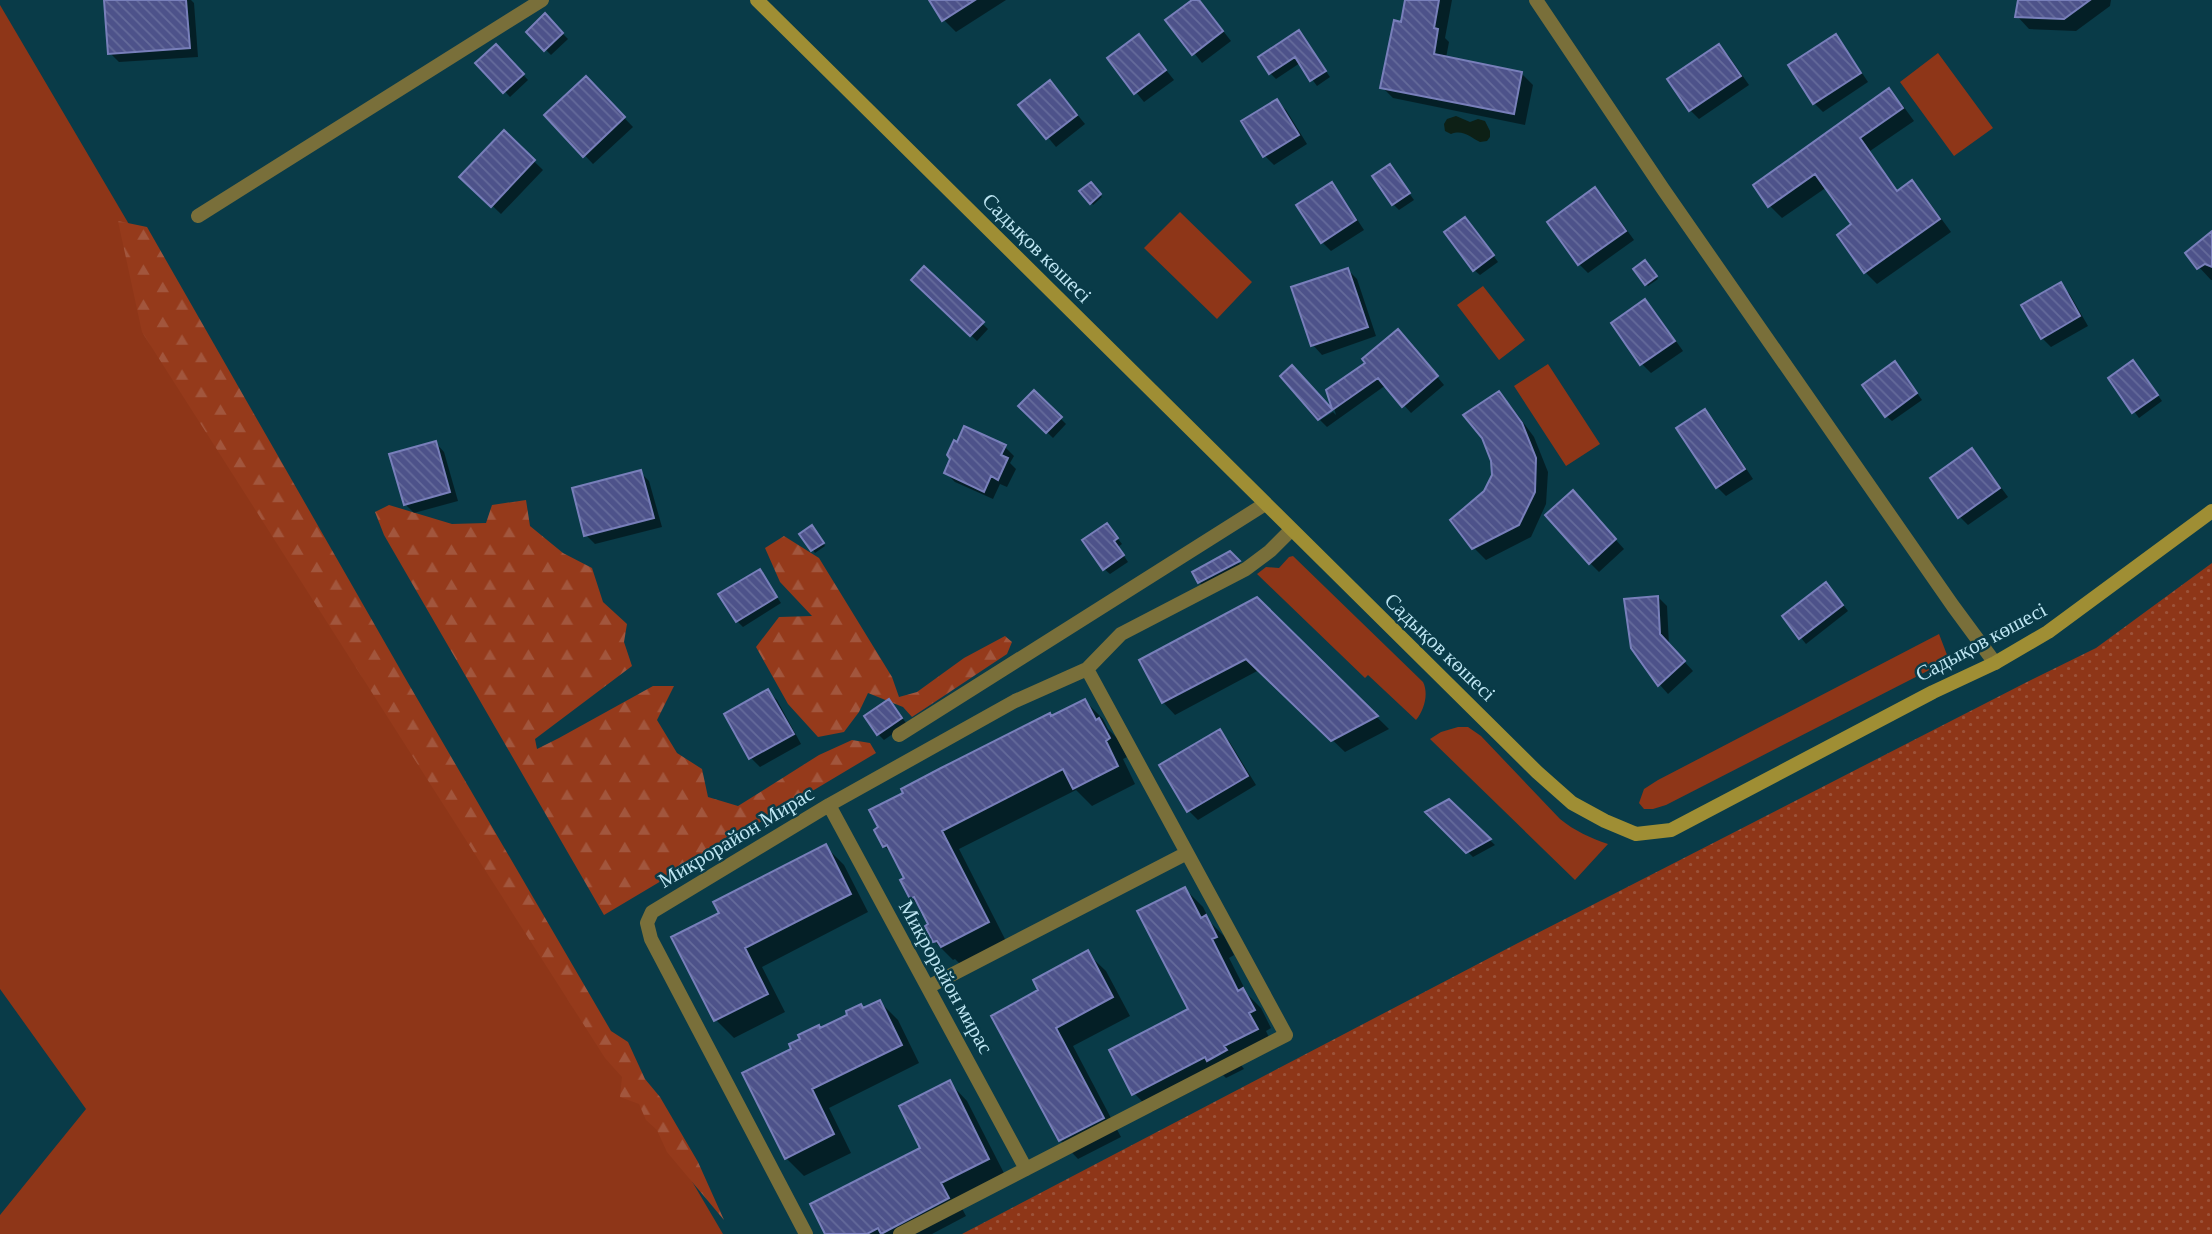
<svg xmlns="http://www.w3.org/2000/svg" width="2212" height="1234" font-family="'Crimson Pro',serif">
  <defs>
    <pattern id="forest-firs" width="22" height="20" patternUnits="userSpaceOnUse" patternTransform="scale(1.75)"><rect width="22" height="20" fill="#953a1b"/><path d="M5 1l3.5 6h-7zM16 11l3.5 6h-7z" fill="#a2563d"/></pattern>
    <pattern id="park-dots" width="8" height="8" patternUnits="userSpaceOnUse" patternTransform="scale(1.75)"><rect width="8" height="8" fill="#8e3618"/><path d="M2 2h.1M6 6h.1" fill="none" stroke="#9c533a" stroke-width="1.8" stroke-linecap="round"/></pattern>
    <pattern id="building-back-hatch" width="6" height="6" patternUnits="userSpaceOnUse" patternTransform="scale(1.75)"><rect width="6" height="6" fill="#4d528a"/><path d="M-1 5l2 2M0 0l6 6M5-1l2 2" fill="none" stroke="#656b9b"/></pattern>
  </defs>
  <rect width="100%" height="100%" fill="#093b48"/>
  <path fill="#8e3618" d="M0 5 723 1234H0V1215L86 1109 0 989Z
    M1938 53 1993 128 1954 156 1900 82Z
    M1180 212 1252 282 1217 319 1144 248Z
    M1483 286 1525 340 1499 360 1457 305Z
    M1548 364 1600 444 1566 466 1514 386Z
    M1293 556 1423 682C1429 694 1424 710 1416 720L1368 675 1365 678 1257 574 1266 567 1279 568 1289 557Z
    M1939 634 1949 660 1666 805 1653 809H1644L1639 803 1644 789 1658 780Z
    M1458 727H1468L1481 736 1560 819C1575 831 1590 838 1608 844L1575 880 1430 739 1441 732Z"/>
  <path fill="url(#forest-firs)" d="M118 221 147 227 404 676 611 1031 628 1042 645 1079 660 1097 698 1162 724 1220 667 1152 657 1130 646 1120 639 1104 620 1097 622 1077 605 1058 142 332Z
    M526 500 530 526 563 553 592 568 603 602 627 624 624 642 632 666 535 739 537 749 559 738 653 686H674L657 720 677 753 702 769 708 797 738 806 819 755 852 740 870 743 876 753 604 915 384 535 375 512 389 505 452 524 486 523 492 505Z
    M784 536 819 558 892 677 899 697 917 692 964 658 1005 636 1012 642 1007 654 912 717 903 707 868 693 859 712 844 732 818 737 788 704 756 647 779 617 812 616 780 582 765 548Z"/>
  <path fill="url(#park-dots)" d="M2212 563V1234H962L1518 943 2027 682 2096 648Z"/>
  <path fill="#0d2016" d="M1456 116 1470 122 1478 119 1485 121 1490 131V137L1487 141 1480 142C1470 137 1463 129 1451 134L1445 131 1444 124 1447 119Z"/>
  <path fill="#0007" d="M106 0H191L194 3 198 57 119 62 110 53Z
    M931 0H1006L956 32 944 20Z
    M1195 0H1198L1205 8 1231 41 1202 63 1168 20Z
    M1407 0H1452L1445 38 1449 42 1446 58 1522 74 1533 85 1525 125 1393 98 1382 87 1403 24Z
    M2019 0H2111L2110 6 2076 31 2029 29 2017 16Z
    M545 16 568 39 551 55 528 32Z
    M1299 32 1330 77 1317 86 1300 63 1276 79 1270 73Z
    M1139 36 1174 80 1144 102 1109 59Z
    M1835 37 1844 46 1868 82 1823 112 1814 103Z
    M496 46 528 80 510 97 478 63Z
    M1719 46 1728 55 1749 85 1699 119 1690 110 1670 79Z
    M586 78 633 127 593 164 546 115Z
    M1889 90 1901 103 1914 121 1870 151 1899 192 1912 183 1924 195 1951 232 1877 284 1865 272 1854 225 1827 187 1782 218 1770 206 1755 186Z
    M1058 91 1085 124 1056 147 1021 105Z
    M1277 101 1286 110 1307 144 1274 165 1265 156Z
    M504 132 543 170 501 214 462 177Z
    M1390 167 1414 200 1399 210 1393 204Z
    M1091 184 1102 197 1093 205 1082 192Z
    M1331 184 1340 193 1364 230 1331 251 1322 242Z
    M1595 190 1604 198 1634 240 1588 273 1579 264 1549 222Z
    M1471 225 1498 262 1480 275 1474 270Z
    M2212 233V280H2211L2187 254Z
    M1647 264 1658 279 1648 286 1646 284Z
    M924 268 988 329 977 341 913 280Z
    M1348 270 1357 279 1376 336 1322 355 1313 345 1294 288Z
    M2060 284 2069 293 2088 326 2051 347 2042 338Z
    M1645 301 1654 310 1683 351 1651 373 1642 364 1613 324Z
    M1406 339 1444 385 1411 413 1386 385 1327 427 1320 420 1333 412 1336 415 1334 408 1368 363Z
    M2139 368 2162 401 2139 418 2110 379Z
    M1900 369 1922 400 1892 421 1886 416Z
    M1034 392 1066 424 1053 438 1020 406Z
    M1499 394 1511 406 1534 437 1548 472 1546 504 1531 537 1486 560 1474 548 1485 492 1494 476Z
    M1705 411 1714 420 1753 479 1726 496 1717 487 1679 429Z
    M435 442 444 452 458 501 414 513 405 504Z
    M1005 447 1014 456 1010 463 1016 469 1007 487 1000 484 993 499 955 482 946 473 952 458Z
    M1972 451 1981 460 2008 497 1968 525 1959 516Z
    M640 472 649 481 662 527 595 544 586 535Z
    M1582 502 1624 549 1599 572 1590 563Z
    M1107 525 1122 544 1118 547 1128 562 1110 574 1104 569Z
    M814 529 825 546 815 553 802 534Z
    M1230 553 1244 568 1205 588 1199 582Z
    M759 571 781 603 743 627 737 621Z
    M1831 590 1848 611 1806 644 1784 617Z
    M1658 597 1667 606 1669 645 1693 671 1668 694 1660 685 1633 647Z
    M1257 599 1389 729 1345 752 1259 670 1175 715 1163 702Z
    M768 691 777 700 801 744 760 767 751 758Z
    M889 701 907 724 884 740 878 734Z
    M1085 701 1103 719 1108 729 1117 738 1127 757 1123 759 1135 784 1092 806 1076 790 959 849 1006 941 960 964 955 959 953 960 934 941 931 925 923 910 911 898 907 879 896 857 884 846 1052 718Z
    M1220 732 1229 741 1256 785 1198 820 1189 811 1162 766Z
    M1449 801 1495 845 1473 857 1428 813Z
    M825 846 844 865 868 912 762 967 785 1012 734 1038 716 1020 721 913Z
    M1185 889 1203 907 1211 923 1224 936 1234 955 1229 958 1248 995 1261 1008 1271 1028 1266 1031 1274 1048 1241 1065 1244 1069 1226 1078 1223 1075 1152 1112 1134 1093 1190 1010Z
    M1087 953 1106 971 1130 1016 1073 1046 1121 1137 1078 1159 1060 1140 1040 991Z
    M880 1002 898 1020 919 1063 829 1108 851 1153 804 1176 786 1158 793 1049 821 1030Z
    M949 1082 967 1101 1006 1177 958 1201 966 1216 932 1234H827L923 1149Z"/>
  <path fill="url(#building-back-hatch)" stroke="#787fba" stroke-width="2" d="M104 0H186L190 48 108 54Z
    M929 0H975L942 21Z
    M1192 0H1199L1223 31 1192 55 1165 20Z
    M1405 0H1439L1434 28 1438 29 1434 54 1522 72 1514 114 1380 88 1394 20 1401 22Z
    M2018 0H2090L2064 19 2015 17Z
    M545 13 563 33 544 51 526 32Z
    M1299 30 1326 71 1310 81 1295 57 1269 74 1258 57Z
    M1139 34 1166 70 1134 94 1107 58Z
    M1836 34 1861 73 1813 104 1788 65Z
    M496 44 524 74 503 93 475 63Z
    M1719 44 1741 76 1689 111 1667 79Z
    M586 76 625 117 583 157 544 115Z
    M1050 80 1077 115 1046 139 1018 105Z
    M1889 88 1903 108 1860 138 1897 191 1912 180 1940 219 1864 273 1837 235 1851 224 1815 174 1768 207 1753 185Z
    M1277 99 1299 135 1263 157 1241 121Z
    M504 130 535 160 491 207 459 177Z
    M1390 164 1410 193 1392 205 1372 176Z
    M1091 182 1101 194 1090 204 1079 191Z
    M1332 182 1356 220 1321 243 1296 205Z
    M1595 187 1626 231 1578 265 1547 222Z
    M1465 217 1494 255 1473 271 1444 232Z
    M2212 231V267L2205 264 2197 269 2185 253Z
    M1645 260 1657 276 1645 285 1633 269Z
    M924 266 984 322 970 336 911 280Z
    M1348 268 1368 327 1311 346 1291 287Z
    M2061 282 2080 316 2041 339 2021 305Z
    M1645 299 1675 341 1640 365 1611 323Z
    M1398 329 1438 376 1402 407 1378 378 1318 420 1280 376 1292 365 1332 409 1326 390 1365 363 1362 359Z
    M2133 360 2158 395 2132 413 2108 378Z
    M1895 361 1917 393 1885 417 1862 385Z
    M1034 390 1062 417 1046 433 1018 406Z
    M1499 391 1522 423 1536 458 1535 492 1519 525 1472 549 1450 520 1484 491 1492 475 1491 461 1482 438 1463 415Z
    M1705 409 1745 469 1716 488 1676 428Z
    M964 426 1006 445 1001 455 1008 458 998 480 991 476 984 492 944 473 950 459 947 455 954 440 957 442Z
    M436 441 450 492 404 505 389 454Z
    M1972 448 2000 488 1958 518 1930 478Z
    M641 470 654 518 584 536 572 488Z
    M1573 490 1616 539 1589 564 1545 515Z
    M1107 523 1118 538 1114 541 1124 555 1103 570 1082 540Z
    M812 525 824 543 811 551 799 534Z
    M1230 551 1240 561 1198 583 1192 572Z
    M760 569 777 597 736 622 718 594Z
    M1826 582 1843 605 1799 639 1782 616Z
    M1658 596 1660 634 1685 661 1658 686 1631 648 1624 599Z
    M1257 597 1378 716 1331 741 1246 659 1162 703 1139 660Z
    M768 689 794 734 749 759 724 714Z
    M889 699 902 718 877 735 864 716Z
    M1085 699 1096 720 1099 718 1110 738 1106 741 1118 766 1073 789 1063 769 942 831 989 922 941 947 937 941 933 942 925 926 928 924 914 897 910 899 900 880 904 878 887 845 883 847 874 830 878 827 869 810 903 793 901 789 941 768 1050 713 1051 716Z
    M1220 729 1248 776 1187 812 1159 765Z
    M1449 799 1491 839 1466 853 1425 812Z
    M826 844 851 894 745 948 768 994 714 1021 671 937 719 913 713 902Z
    M1185 887 1201 918 1206 915 1217 937 1212 939 1238 991 1243 988 1255 1010 1249 1013 1258 1029 1224 1046 1227 1050 1207 1061 1205 1057 1132 1095 1109 1050 1188 1009 1137 911Z
    M1088 950 1113 997 1056 1028 1104 1118 1059 1141 991 1016 1038 990 1033 980Z
    M880 1000 902 1045 812 1089 834 1134 785 1159 742 1073 791 1049 789 1044 800 1039 798 1035 819 1025 820 1028 847 1015 846 1011 861 1004 863 1008Z
    M950 1080 989 1159 941 1183 949 1198 881 1234 878 1228 867 1234H825L810 1204 920 1148 899 1106Z"/>
  <g fill="none" stroke-linecap="round" stroke-linejoin="round">
    <path stroke="#796f3a" stroke-width="14" d="M1536 0 1663 189 1953 606 1995 663
      M198 216 542 0
      M899 735 1265 504
      M829 805 1026 1169
      M928 987 1187 853
      M806 1234 651 939 647 923 652 912 829 805 1015 701 1087 669 1121 634 1246 569 1270 551 1291 530
      M900 1234 1286 1035 1087 669"/>
    <path stroke="#9f8e34" stroke-width="14" d="M757 0 1537 772 1572 803 1605 821 1636 834 1671 830 1933 692 1995 663 2048 632 2212 511"/>
  </g>
  <g text-anchor="middle" stroke-width="5" stroke-linejoin="round" paint-order="stroke">
    <g font-size="21" fill="#bde5f2" stroke="#093b48">
      <text transform="translate(1037 248) rotate(45)" y="7">Садықов көшесі</text>
      <text transform="translate(1981 642) rotate(-28)" y="7">Садықов көшесі</text>
      <text transform="translate(1440 647) rotate(44)" y="7">Садықов көшесі</text>
      <text transform="translate(736 837) rotate(-31)" y="7">Микрорайон Мирас</text>
      <text transform="translate(946 977) rotate(61)" y="7">Микрорайон мирас</text>
    </g>
  </g>
</svg>
